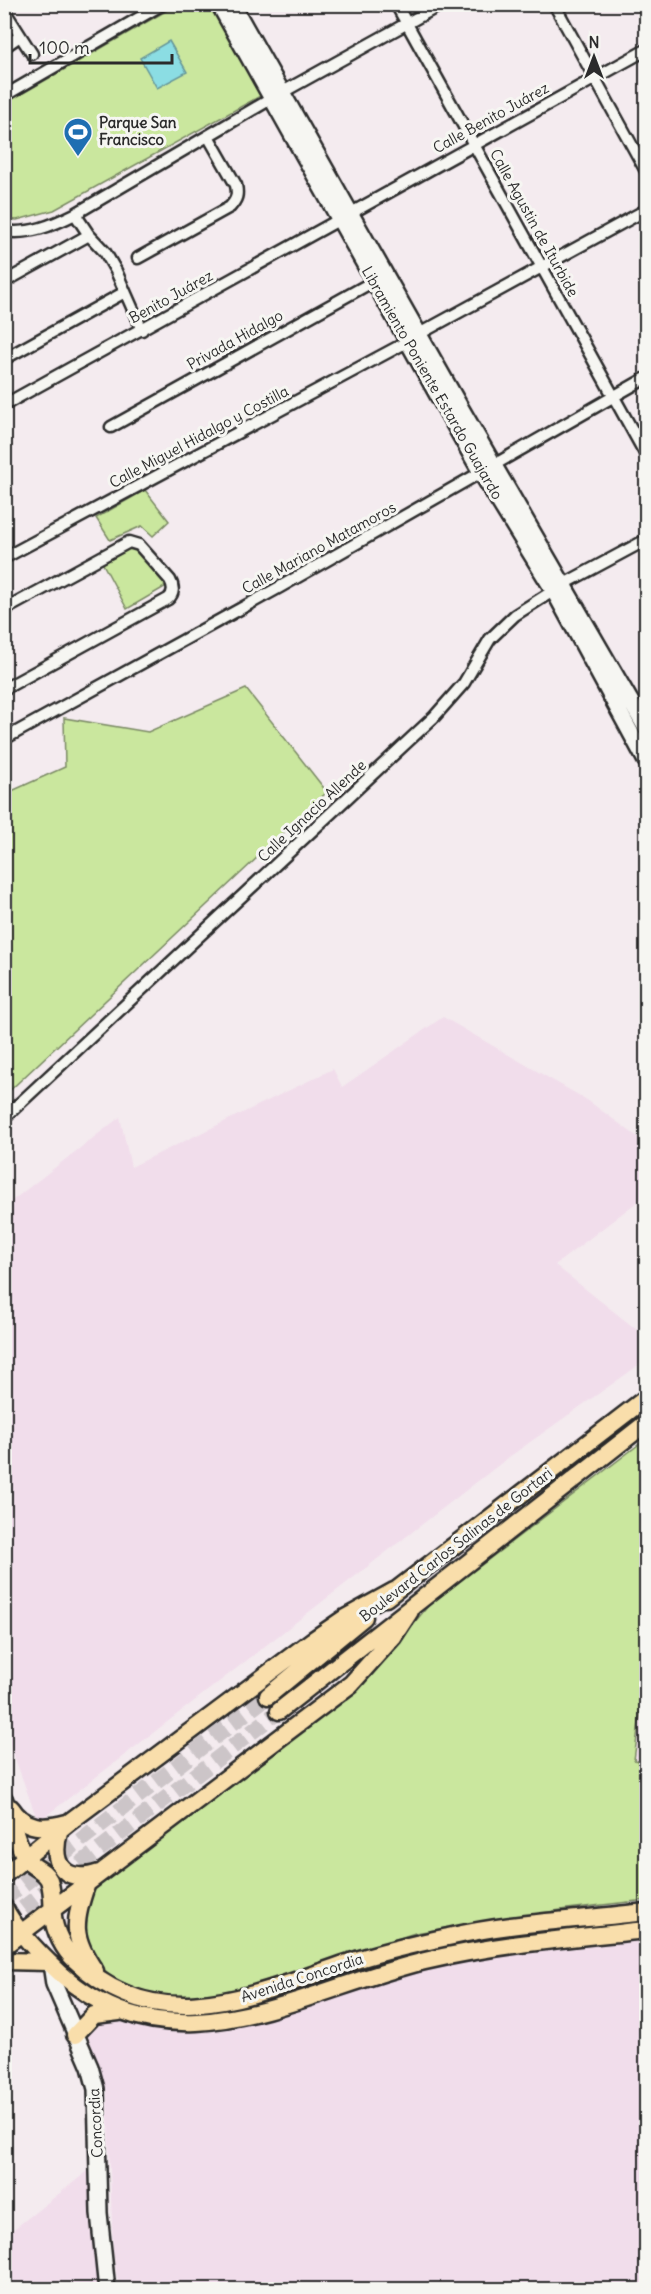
<svg xmlns="http://www.w3.org/2000/svg" width="651" height="2294" font-family="Delius,sans-serif">
  <rect width="100%" height="100%" fill="#f4ebef"/>
  <filter id="ink" filterUnits="userSpaceOnUse"><feTurbulence type="fractalNoise" baseFrequency=".0167" numOctaves="2"/><feDisplacementMap in="SourceGraphic" scale="12" xChannelSelector="R" yChannelSelector="G"/><feConvolveMatrix kernelMatrix="1 2 1 2 8 2 1 2 1" color-interpolation-filters="sRGB"/></filter>
  <g filter="url(#ink)">
    <path fill="#f1ddeb" d="M443 1017 587 1100 646 1143V1195L555 1265 646 1337V1360L509 1457 38 1822 4 1728V1207L120 1117 131 1167 333 1069 342 1087Z
      M646 1668V1763L634 1760Z
      M646 1938V2289H119L113 2251 107 2091 81 2027 102 2014 161 2027 475 1954Z
      M93 2167V2255L98 2289 5 2290V2236Z"/>
    <path fill="#cae79e" stroke="#7a8964" stroke-width="1.5" d="M178 4 214 5 262 95 54 210 17 220 5 219 4 104Z
      M145 490 169 521 153 536 142 526 110 540 96 518Z
      M133 546 168 585 127 609 102 562Z
      M246 689 327 792 5 1095V794L65 767 64 718 148 732Z
      M646 1439V1668L634 1760 646 1763V1900L567 1909 415 1933 226 1994 167 1998 138 1989 113 1978 95 1963 83 1945 86 1904 97 1886 369 1677 429 1605Z"/>
    <path fill="#8bdde3" stroke="#659699" stroke-width="1.5" d="M169 41 187 72 157 88 140 58Z"/>
    <g fill="none" stroke-linecap="round" stroke-linejoin="round">
      <path stroke="#ccc5c8" stroke-width="16" stroke-dasharray="16 8" stroke-linecap="butt" d="M4 1899 268 1696
        M4 1923 279 1711"/>
      <g stroke="#2b2b2b" stroke-width="15">
        <path id="street" d="M396 4 646 455
          M554 4 646 171
          M4 10 32 54
          M4 47 20 36
          M4 96 163 4
          M75 214 89 235 105 252 116 271 142 330
          M4 231C30 235 53 225 75 214L281 93 442 4
          M138 258 230 207C237 199 238 195 236 185L208 136
          M4 282 89 235
          M419 334 646 210
          M4 359 125 292
          M4 405 646 50
          M111 427 374 281
          M4 558 407 342
          M4 610 129 542 139 545 170 580C174 587 174 594 168 599L4 689
          M4 739 280 587 646 378
          M4 1118 434 717 464 683 490 639 515 615 564 584 646 540"/>
      </g>
      <g stroke="#2b2b2b" stroke-width="20">
        <path id="secondary" d="M219 4 482 474 554 591 646 761
          M232 4 460 407 646 728
          M51 1964 54 1984 90 2067 96 2089 99 2213 107 2290"/>
      </g>
      <g stroke="#2b2b2b" stroke-width="21">
        <path id="primary" d="M386 1598 646 1398
          M268 1696 364 1617
          M279 1711 646 1423
          M4 1799C9 1812 19 1849 26 1859 32 1868 44 1869 49 1880 53 1891 52 1904 53 1916 54 1931 64 1950 75 1960 158 2041 255 1994 347 1963 380 1952 414 1944 448 1937 513 1922 580 1920 646 1912
          M11 1808C25 1830 45 1829 67 1823
          M59 1832C50 1865 65 1884 99 1873
          M4 1875 68 1823 313 1640 345 1618 394 1591
          M86 1886C73 1923 72 1938 95 1971
          M4 1907C14 1929 42 1956 60 1973 174 2076 302 1990 425 1961 498 1944 573 1938 646 1930
          M4 1946 351 1684 393 1637 410 1611
          M4 1961 48 1962
          M75 2035 94 2015 119 2012"/>
      </g>
      <use href="#street" stroke="#f6f6f2" stroke-width="10"/>
      <use href="#secondary" stroke="#f6f6f2" stroke-width="15"/>
      <use href="#primary" stroke="#f9deab" stroke-width="16"/>
    </g>
  </g>
  <defs>
    <g id="stadium-pin" transform="scale(1.5)"><path d="M0 17L-7.5 6A9.5 9.5 0 1 1 7.5 6Z" fill="#1f6fb2" stroke="#f6f6f2"/><path d="M0-5a6.5 5 0 1 0 0 10a6.5 5 0 1 0 0-10ZM-3.5-1.8h7v3.6h-7Z" fill="#fff"/></g>
  </defs>
  <g fill-rule="evenodd">
    <use href="#stadium-pin" x="78" y="132"/>
  </g>
  <g text-anchor="middle" stroke-width="6" stroke-linejoin="round" paint-order="stroke">
    <g font-size="15" fill="#2b2b2b" stroke="#f6f6f2">
      <text transform="translate(491 118) rotate(-29)" y="5">Calle Benito Juárez</text>
      <text transform="translate(534 223) rotate(61)" y="5">Calle Agustin de Iturbide</text>
      <text transform="translate(171 297) rotate(-29)" y="5">Benito Juárez</text>
      <text transform="translate(235 340) rotate(-29)" y="5">Privada Hidalgo</text>
      <text transform="translate(432 383) rotate(60)" y="5">Libramiento Poniente Estardo Guajardo</text>
      <text transform="translate(199 437) rotate(-28)" y="5">Calle Miguel Hidalgo y Costilla</text>
      <text transform="translate(319 548) rotate(-29)" y="5">Calle Mariano Matamoros</text>
      <text transform="translate(312 811) rotate(-43)" y="5">Calle Ignacio Allende</text>
      <text transform="translate(456 1545) rotate(-38)" y="5">Boulevard Carlos Salinas de Gortari</text>
      <text transform="translate(302 1978) rotate(-18)" y="5">Avenida Concordia</text>
      <text transform="translate(96 2123) rotate(-93)" y="5">Concordia</text>
    </g>
    <g font-size="15" font-weight="bold" fill="#2b2b2b" stroke="#f6f6f2" text-anchor="start">
      <text x="99" y="128">Parque San<tspan x="99" dy="17">Francisco</tspan></text>
    </g>
  </g>
  <rect width="651" height="2294" fill="none" stroke="#f6f6f2" stroke-width="24"/>
  <rect x="12" y="12" width="627" height="2270" fill="none" stroke="#2b2b2b" stroke-width="2" filter="url(#ink)"/>
  <g transform="translate(594 57)" stroke="#f6f6f2" stroke-width="4.5" paint-order="stroke">
  <path d="M0-4.5L10 22L0 15L-10 22Z" fill="#2b2b2b"/>
  <text y="-9" font-size="16" font-weight="bold" text-anchor="middle" fill="#2b2b2b">N</text>
  </g>
  <path d="M30 54v9h142v-9" fill="none" stroke="#2b2b2b" stroke-width="3"/>
  <text x="39" y="54" font-size="18" fill="#2b2b2b" stroke="#f6f6f2" stroke-width="4.5" paint-order="stroke">100 m</text>
</svg>
